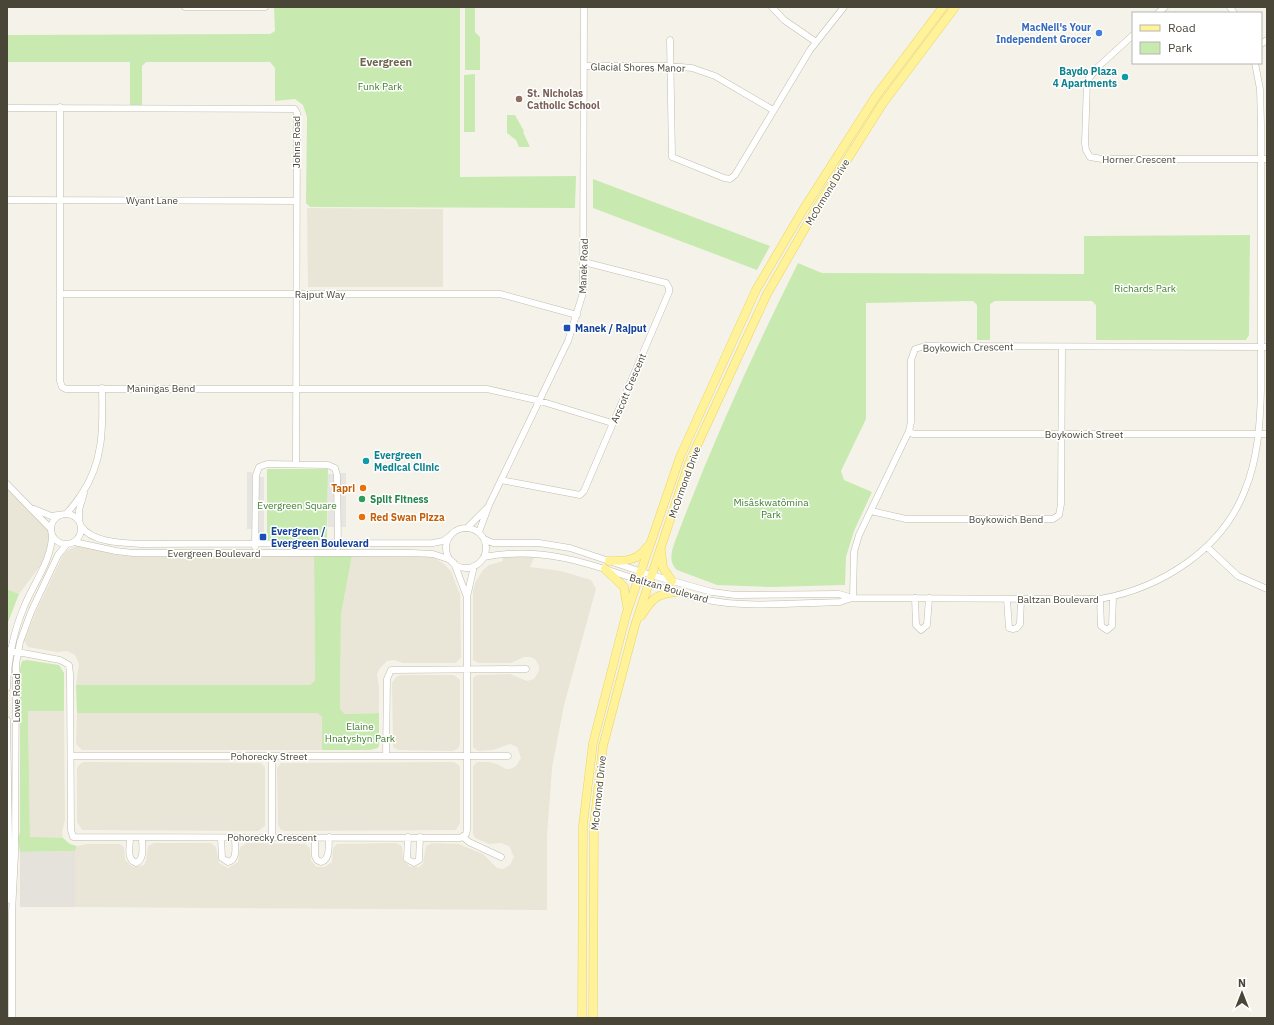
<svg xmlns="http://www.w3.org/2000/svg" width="1274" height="1025" font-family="'IBM Plex Sans',sans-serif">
  <rect width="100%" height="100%" fill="#f5f3e9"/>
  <path fill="#e9e6d7" d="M307 208 443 209V287H308Z
    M7 484 50 532 52 544 47 557 19 594 7 589Z
    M76 546H83L116 555 142 557 314 556 315 680 310 685H76L79 664 75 655 67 651 56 652 28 647 24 641 37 609 63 555 68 550Z
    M424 555 431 556 443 563 451 571 455 582 460 594 461 657 459 660 455 663H403L394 660 387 661 380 668 377 674 379 687V713L345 714 340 709 341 614 352 556 416 557Z
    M502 557H534L530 567 561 571 591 580 596 589 564 705 552 768 547 836V910L75 907V851L77 846 87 844H120L124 847 125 860 133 867 144 865 146 861 148 846 154 843H211L216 847 219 863 228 868 238 862 240 847 247 843 305 844 310 848 311 861 317 867H325L332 862 333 848 337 844 396 843 402 846 403 860 410 867H419L423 864 426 846 432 843 459 844 483 854 497 868 503 869 510 865 514 857 509 846 501 843 489 844 475 838 473 834V766L477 762H489L497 764 506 769H510L516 766 521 758 517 747 510 744 493 750 478 751 473 747V678L477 675 510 674 527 681 534 679 539 671V666L535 659 530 657H524L511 663H478L473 660V590L476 581 483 570 489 565 503 561Z
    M401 675H454L460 680V744L458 749 452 751 398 750 393 747 392 683 396 677Z
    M28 711H64L65 820 62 832 63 838H30Z
    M77 713H317L322 717V750H82L76 744Z
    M84 762 261 763 265 767V826L258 831 82 830 77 822V768L80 764Z
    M454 762 459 765 460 769V823L456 830 284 831 281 830 278 825 277 768 281 763Z"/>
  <path fill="#e5e2db" d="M75 851V907H20V852Z"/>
  <path fill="#c8eab1" d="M274 7H460V177L576 176 575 208 310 207 306 203 307 117 303 105 295 99 275 101V68L270 62H146L142 66V107H130V62H7V35L270 34 275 31Z
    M465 7H475V32L480 37V70H465Z
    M475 74V132H464V75Z
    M507 115H515L524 131 523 132 530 147H519L516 140 507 133Z
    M593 179 770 246 757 270 593 208Z
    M1250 235 1249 335 1246 340H1096V305L1092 301H995L990 304V340H977V305L973 301 866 303V419L841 471 844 480 872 492 854 531 846 557 845 585 771 587 717 585 677 570C669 563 671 553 674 544 710 448 752 355 798 263L822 273 1084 274V236Z
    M267 469H328L327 541H267Z
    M314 556H352L341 614 340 709 345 714 379 713V745L378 748 370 750H322V717L317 713H77L76 685H310L315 680Z
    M7 589 19 594 7 625Z
    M27 660 59 665 64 673V711H28L30 837 63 838 70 844 77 846 75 851 20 852 18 839 20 832V668L22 661Z"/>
  <path fill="#e7e5e1" d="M247 472H252V529H247Z
    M340 473H346V527H340Z
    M328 474H334V527H328Z
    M259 477H264V533H259Z"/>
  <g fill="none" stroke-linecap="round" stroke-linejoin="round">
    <g stroke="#c1bdab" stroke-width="7">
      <path id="minor" d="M185 7H265
        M772 7 784 20 816 42
        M1230 7 1234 13
        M1158 13 1165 7
        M1133 35 1098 67 1087 81 1085 143 1086 150 1090 157 1102 159H1267
        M670 40 672 157 724 178 730 179 735 175 810 50 844 7
        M1261 44 1267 40
        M584 66H670L692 68 715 76 773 110
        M60 107V381L62 387 66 389H487L540 401 612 423
        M7 108 295 109 297 113 296 464
        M7 200 296 201
        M60 294H500L577 315
        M909 431 913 434H1267
        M501 480 580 495 584 491 669 292V288L666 283 584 262
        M7 484 50 528
        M34 509 51 516 58 515
        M871 511 906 519H1053L1059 515 1061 504 1062 347
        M51 529a15 15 0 1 1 30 0a15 15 0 1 1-30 0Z
        M66 514C72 508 76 502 81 495 104 462 103 426 102 388
        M79 521V510L84 493
        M81 526C92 543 123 543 142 544L433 543 443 541 450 536
        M467 528 487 508
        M446 548a20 20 0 1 1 40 0a20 20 0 1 1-40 0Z
        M479 532 489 505 568 341 583 293 584 7
        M484 539 493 543H539L570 548 651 575 712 592 735 595 839 594 853 598 1100 599C1161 588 1222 550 1245 490 1258 458 1260 425 1261 391V124L1260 89 1255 63
        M74 542 116 551 133 553H412L433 554 451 560
        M255 547 256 475 259 467 267 464 328 465 335 468 337 475 338 547
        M1207 547 1238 576 1267 589
        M484 557C565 541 630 584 707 600 746 608 799 603 840 602L852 598
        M454 563 467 597
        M853 598 854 552 859 535 909 431 911 422V360L915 349 925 346 1267 347
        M915 598 916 625 921 630 927 625 929 598
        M1007 599 1009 628 1013 629 1017 628 1020 624 1021 599
        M1100 599 1101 626 1107 630 1112 626 1113 597
        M7 650 60 660 69 665 70 674 71 830 73 837 460 838 466 834 467 830V597L474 566
        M7 688C8 660 13 633 24 607 33 584 52 560 52 535
        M7 720 10 900
        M71 756H508
        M386 756 387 679 391 670 526 669
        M272 837V757
        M315 837V856L317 860 321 862C331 859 328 845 329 837
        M408 837 407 859 414 863 419 860 420 837
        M463 837 469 842 501 857
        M130 838C130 847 126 859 136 863 145 859 142 846 142 838
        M221 838 222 858 228 862C238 860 235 846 235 838
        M12 1018V912L15 855 16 664 20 642 31 612 58 555 67 544"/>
    </g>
    <g stroke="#e8d564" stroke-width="9">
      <path id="major" d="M661 551 663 568 672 581
        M609 561C625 561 638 561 647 547
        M605 569 624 587 627 606
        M641 616C652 599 655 594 677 592
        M582 1018 583 825 593 743 626 615 680 457 756 290 803 210 876 96 943 7
        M593 1018 594 825 603 746 635 625 689 463 767 294 816 209 883 103 955 7"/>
    </g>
    <use href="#minor" stroke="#fff" stroke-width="6"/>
    <use href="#major" stroke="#fff299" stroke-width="8"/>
  </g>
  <circle fill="#3f7fe0" stroke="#fff" stroke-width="1.5" cx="1099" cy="33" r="4"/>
  <g fill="#0f9aa8" stroke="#fff" stroke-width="1.5">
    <circle cx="1125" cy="77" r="4"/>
    <circle cx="366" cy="461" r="4"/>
  </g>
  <circle fill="#8d6e63" stroke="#fff" stroke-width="1.5" cx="519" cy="99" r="4"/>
  <g fill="#1a4fb4" stroke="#fff" stroke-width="1.5">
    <rect x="563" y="324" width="8" height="8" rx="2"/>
    <rect x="259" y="533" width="8" height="8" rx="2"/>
  </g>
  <g fill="#e8710a" stroke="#fff" stroke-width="1.5">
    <circle cx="363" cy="488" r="4"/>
    <circle cx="362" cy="517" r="4"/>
  </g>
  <circle fill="#2e9e5b" stroke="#fff" stroke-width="1.5" cx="362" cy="499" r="4"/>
  <g text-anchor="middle" stroke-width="3" stroke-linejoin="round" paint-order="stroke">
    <g font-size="10" font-weight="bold" fill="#366cbe" stroke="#fff" text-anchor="end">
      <text x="1091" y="31">MacNeil's Your<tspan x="1091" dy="12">Independent Grocer</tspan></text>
    </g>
    <g font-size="10" fill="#494537" stroke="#fff">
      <text transform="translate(638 67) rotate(1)" y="4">Glacial Shores Manor</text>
      <text transform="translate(296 142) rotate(-90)" y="4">Johns Road</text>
      <text x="1139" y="163">Horner Crescent</text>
      <text transform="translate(827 192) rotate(-59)" y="4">McOrmond Drive</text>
      <text x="152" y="204">Wyant Lane</text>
      <text transform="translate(583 266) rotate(-88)" y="4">Manek Road</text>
      <text x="320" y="298">Rajput Way</text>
      <text transform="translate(968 347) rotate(-1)" y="4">Boykowich Crescent</text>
      <text x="161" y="392">Maningas Bend</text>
      <text transform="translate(628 388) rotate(-67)" y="4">Arscott Crescent</text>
      <text x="1084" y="438">Boykowich Street</text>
      <text transform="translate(684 482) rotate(-70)" y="4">McOrmond Drive</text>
      <text x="1006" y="523">Boykowich Bend</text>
      <text x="214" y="557">Evergreen Boulevard</text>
      <text transform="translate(669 588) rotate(16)" y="4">Baltzan Boulevard</text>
      <text x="1058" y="603">Baltzan Boulevard</text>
      <text transform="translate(16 698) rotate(-90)" y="4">Lowe Road</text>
      <text x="269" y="760">Pohorecky Street</text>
      <text transform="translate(598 793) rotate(-84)" y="4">McOrmond Drive</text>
      <text x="272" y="841">Pohorecky Crescent</text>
    </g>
    <g font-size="10" font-weight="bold" fill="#0d838f" stroke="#fff" text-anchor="end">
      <text x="1117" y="75">Baydo Plaza<tspan x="1117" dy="12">4 Apartments</tspan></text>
      <text x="374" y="459" text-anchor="start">Evergreen<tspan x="374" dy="12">Medical Clinic</tspan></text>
    </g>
    <g font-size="10" fill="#3b7e27" stroke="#fff">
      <text x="380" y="90">Funk Park</text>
      <text x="1145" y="292">Richards Park</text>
      <text x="771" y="506">Misâskwatômina<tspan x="771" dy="12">Park</tspan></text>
      <text x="297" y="509">Evergreen Square</text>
      <text x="360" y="730">Elaine<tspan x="360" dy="12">Hnatyshyn Park</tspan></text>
    </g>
    <g font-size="10" font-weight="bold" fill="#785e54" stroke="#fff" text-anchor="start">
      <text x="527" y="97">St. Nicholas<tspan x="527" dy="12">Catholic School</tspan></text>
    </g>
    <g font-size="10" font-weight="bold" fill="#164399" stroke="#fff" text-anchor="start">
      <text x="575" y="332">Manek / Rajput</text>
      <text x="271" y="535">Evergreen /<tspan x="271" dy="12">Evergreen Boulevard</tspan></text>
    </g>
    <g font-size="10" font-weight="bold" fill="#c56008" stroke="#fff" text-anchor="end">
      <text x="355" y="492">Tapri</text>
      <text x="370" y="521" text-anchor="start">Red Swan Pizza</text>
    </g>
    <g font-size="10" font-weight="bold" fill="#27864d" stroke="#fff" text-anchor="start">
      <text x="370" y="503">Split Fitness</text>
    </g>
    <g font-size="11" font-weight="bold" fill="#6d654e" stroke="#fff">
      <text x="386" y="66">Evergreen</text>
    </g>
  </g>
  <rect width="1274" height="1025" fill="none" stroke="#494537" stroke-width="16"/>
  <rect x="1132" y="12" width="130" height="52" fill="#ffffff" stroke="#b6b5af"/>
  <rect x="1140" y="25" width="20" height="6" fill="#fff299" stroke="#b6b5af"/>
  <text x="1168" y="32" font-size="12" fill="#494537">Road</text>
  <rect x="1140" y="42" width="20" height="12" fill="#c8eab1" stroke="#b6b5af"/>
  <text x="1168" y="52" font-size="12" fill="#494537">Park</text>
  <g transform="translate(1242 993)" stroke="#ffffff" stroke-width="3" paint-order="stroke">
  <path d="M0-3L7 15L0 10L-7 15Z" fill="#494537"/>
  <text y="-6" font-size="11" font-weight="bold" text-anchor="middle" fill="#494537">N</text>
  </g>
</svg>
